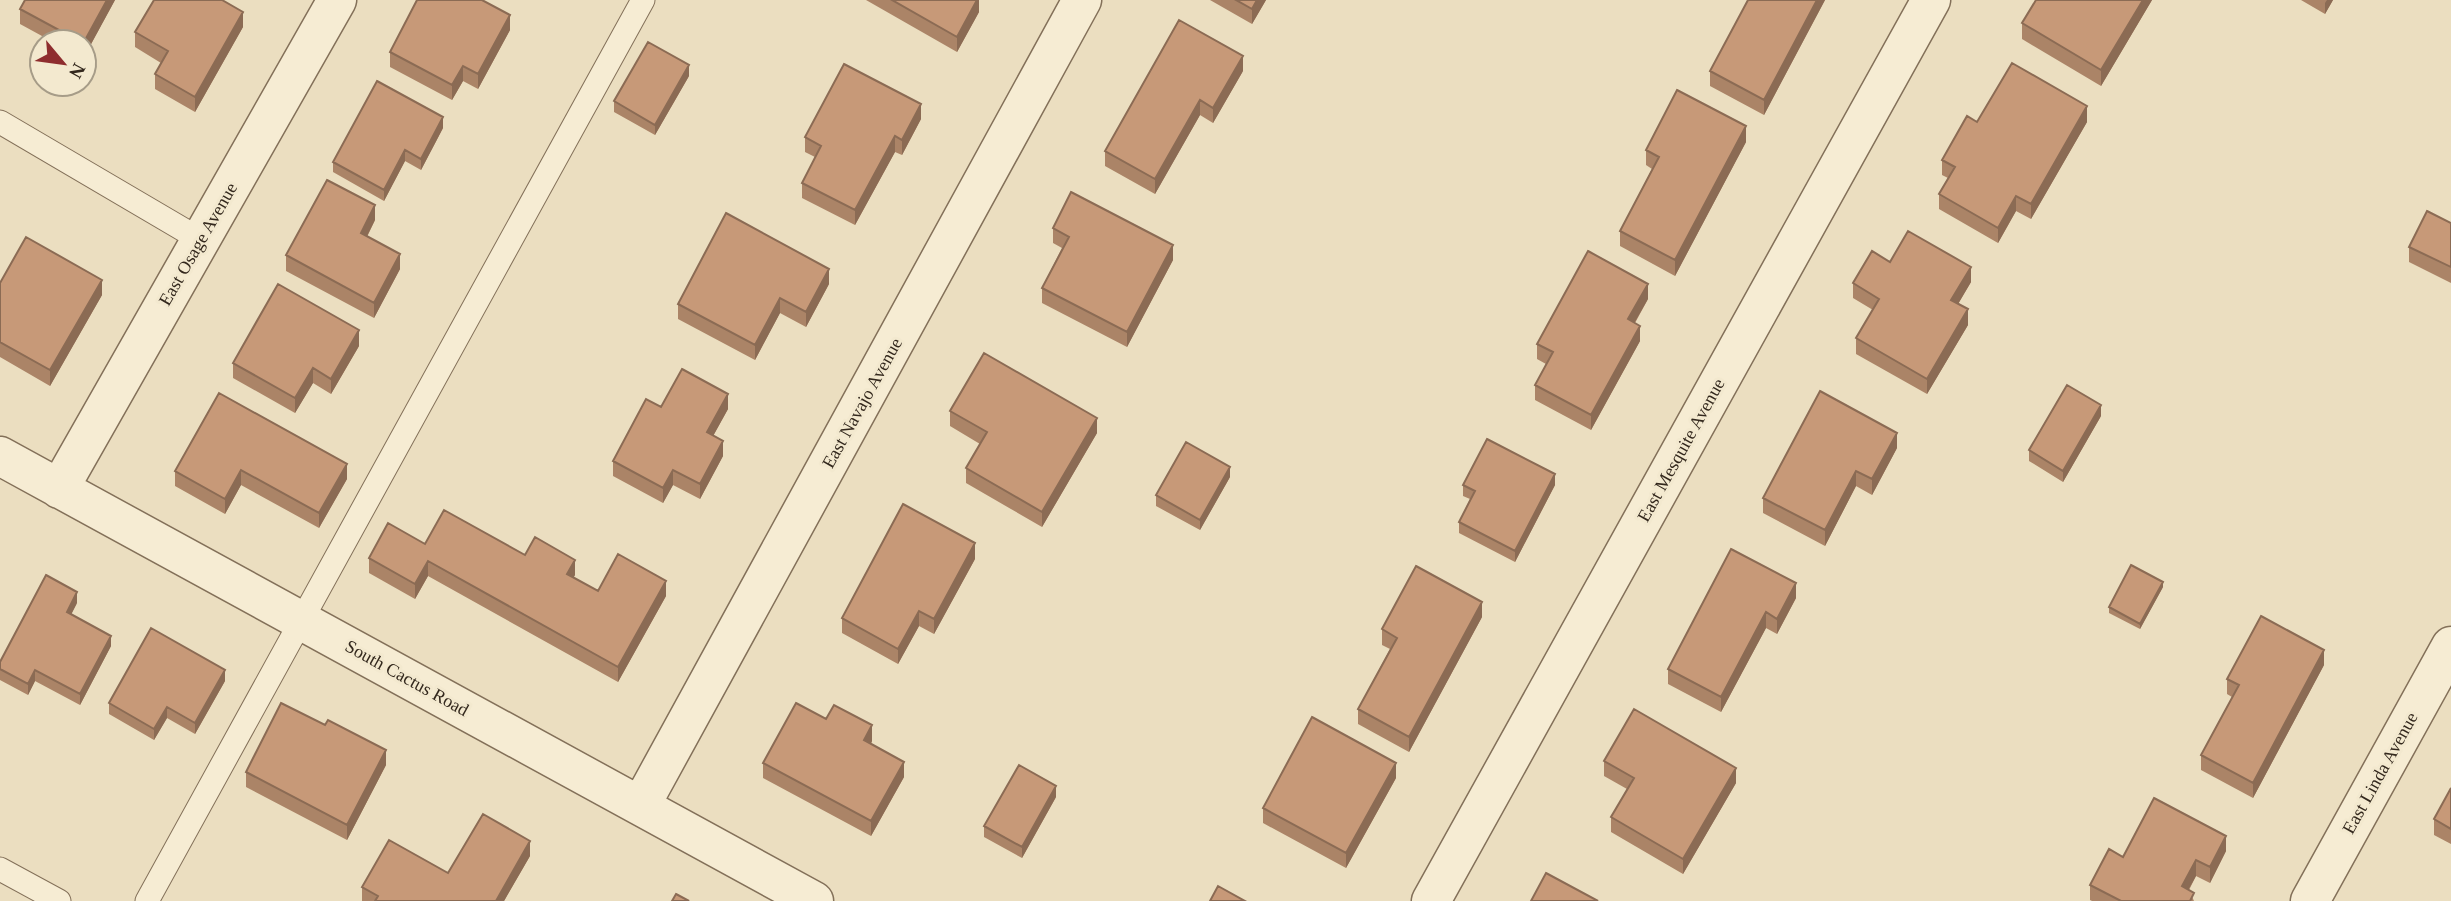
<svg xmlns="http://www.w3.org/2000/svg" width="2451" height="901" font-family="'Times New Roman',serif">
  <rect width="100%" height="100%" fill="#ebdec0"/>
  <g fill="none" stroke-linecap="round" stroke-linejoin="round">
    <g stroke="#837059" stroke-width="25">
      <path id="lane" d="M0 122 201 240
        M0 869 59 901
        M147 901 643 0"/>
    </g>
    <g stroke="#837059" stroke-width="41">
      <path id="street" d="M0 456 814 901
        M59 489 337 0
        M641 805 1082 0
        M1431 901 1931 0
        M2310 901 2451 646"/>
    </g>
    <use href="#lane" stroke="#f6ecd3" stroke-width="23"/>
    <use href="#street" stroke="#f6ecd3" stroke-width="38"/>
  </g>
  <path fill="#ab8467" d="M25 0H115L84 57V42H53L20 24V9Z
    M866 0H979V12L957 52Z
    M1210 0H1266L1252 24Z
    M1748 0H1825L1764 115 1710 86V71Z
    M2036 0H2152L2101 86 2022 39V23Z
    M2301 0H2333L2325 14Z
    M243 27 195 112 155 89V74L161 63 135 47V32Z
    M510 30 478 89 463 81 452 100 390 67V52Z
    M1243 71 1213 123 1200 115 1155 194 1105 166V151Z
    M689 76 655 135 614 112V101Z
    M921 119 902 155 895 152 855 225 802 198V183L815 157 805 152V137Z
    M1977 122H2087L2031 219 2016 211 1998 243 1939 209V194L1948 178 1942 175V160Z
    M443 128 421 170 405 161 384 201 333 172V162Z
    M1746 142 1675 276 1620 246V231L1652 169 1646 165V150Z
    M375 220 367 237 400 269 374 318 286 271V255Z
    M2451 223V283L2409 262V247Z
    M1053 228 1173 260 1127 347 1042 303V288L1062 248 1053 243Z
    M1890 262 1971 282 1958 304 1968 325 1927 394 1856 354V338L1873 310 1853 298V283Z
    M0 283 102 295 50 386 0 357Z
    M829 284 806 327 780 313 755 360 678 319V304Z
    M1648 299 1635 323 1640 341 1591 430 1535 400V385L1546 364 1537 359V344Z
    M359 346 331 394 313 383 295 413 233 378V363Z
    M219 393 347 479 319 528 241 485 225 514 175 486V471Z
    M661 407 728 409 713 436 723 456 700 499 673 485 663 503 613 476V461Z
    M950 411 1097 433 1042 527 966 483V468L980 444 950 426Z
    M2101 416 2063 482 2029 461V450Z
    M1897 448 1872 495 1856 486 1825 546 1763 513V498Z
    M1230 477 1200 530 1156 506V495Z
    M1463 485H1555L1515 562 1459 533V522L1470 499 1463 496Z
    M425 544 525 555 575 575 573 577 598 591 666 596 618 682 428 576 415 599 369 573V558Z
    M1731 549 1796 598 1777 634 1766 628 1721 712 1668 684V669Z
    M975 559 934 634 919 626 898 664 842 633V618Z
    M2163 587 2140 629 2109 613V607Z
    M77 603 71 614 111 646 80 705 35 681 28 695 0 680V662Z
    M1482 617 1409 752 1358 724V709L1390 649 1382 645V629Z
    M2324 665 2253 798 2201 770V755L2232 697 2227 694V679Z
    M225 681 195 734 167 718 154 740 109 714V703Z
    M826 719 872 741 871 744 904 777 871 836 763 778V763Z
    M325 725 386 765 347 840 246 787V772Z
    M1604 761 1736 783 1683 874 1611 832V817L1627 789 1604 776Z
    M1396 778 1346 868 1263 823V808Z
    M2451 788V844L2434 835V819Z
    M1056 797 1022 858 984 837V826Z
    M2226 851 2210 883 2196 876 2189 890 2194 901H2092L2090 900V885L2123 857Z
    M530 856 504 901H362V887L448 873Z"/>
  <path fill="#8b6b54" d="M107 0H115L84 57V42Z
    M977 0H979V12L957 52V37Z
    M1257 0H1266L1252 24V9Z
    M1817 0H1825L1764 115V100Z
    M2143 0H2152L2101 86V70Z
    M2327 0H2333L2325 14V3Z
    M243 12V27L195 112V97Z
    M510 15V30L478 89V74Z
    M1243 56V71L1213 123V108Z
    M689 65V76L655 135V125Z
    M463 66V81L452 100V85Z
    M1200 100V115L1155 194V179Z
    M921 104V119L902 155V140Z
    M2087 106V122L2031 219V204Z
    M443 117V128L421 170V159Z
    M1746 126V142L1675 276V260Z
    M895 136V152L855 225V210Z
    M405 150V161L384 201V190Z
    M2016 196V211L1998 243V228Z
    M375 205V220L361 248V233Z
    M1173 245V260L1127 347V332Z
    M400 254V269L374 318V303Z
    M1971 267V282L1951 316V300Z
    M829 269V284L806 327V312Z
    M102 280V295L50 386V370Z
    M1648 284V299L1628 334V319Z
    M780 298V313L755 360V345Z
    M1968 309V325L1927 394V379Z
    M1640 326V341L1591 430V415Z
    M359 330V346L331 394V379Z
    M313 368V383L295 413V398Z
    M728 394V409L707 447V432Z
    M2101 405V416L2063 482V471Z
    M1097 418V433L1042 527V512Z
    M1897 433V448L1872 495V479Z
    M723 441V456L700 499V484Z
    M347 464V479L319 528V513Z
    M1230 467V477L1200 530V520Z
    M241 470V485L225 514V499Z
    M673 470V485L663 503V488Z
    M1856 471V486L1825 546V530Z
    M1555 474V485L1515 562V551Z
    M975 543V559L934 634V619Z
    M575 560V575L567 589V574Z
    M428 561V576L415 599V584Z
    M666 581V596L618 682V667Z
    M2163 582V587L2140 629V624Z
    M1796 583V598L1777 634V619Z
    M77 592V603L67 623V612Z
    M1482 602V617L1409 752V737Z
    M919 611V626L898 664V649Z
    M1766 612V628L1721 712V697Z
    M111 636V646L80 705V694Z
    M2324 650V665L2253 798V783Z
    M35 670V681L28 695V684Z
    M225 670V681L195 734V723Z
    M167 707V718L154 740V729Z
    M872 725V741L864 756V740Z
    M386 750V765L347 840V825Z
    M904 762V777L871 836V821Z
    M1396 763V778L1346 868V853Z
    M1736 768V783L1683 874V859Z
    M1056 786V797L1022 858V847Z
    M2226 836V851L2210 883V867Z
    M530 841V856L504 901H496Z
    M2196 860V876L2182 901V886Z"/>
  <path fill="#c79978" stroke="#8b6b54" stroke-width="2" d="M25 0H107L84 42H81L20 9Z
    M154 0H222L243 12 195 97 155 74 168 51 135 32Z
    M417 0H482L510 15 478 74 463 66 452 85 390 52Z
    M892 0H977L957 37Z
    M1236 0H1257L1252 9Z
    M1748 0H1817L1764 100 1710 71Z
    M2036 0H2143L2101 70 2022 23Z
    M1179 20 1243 56 1213 108 1200 100 1155 179 1105 151Z
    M648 42 689 65 655 125 614 101Z
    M2012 63 2087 106 2031 204 2016 196 1998 228 1939 194 1955 167 1942 160 1967 116 1977 122Z
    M844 64 921 104 902 140 895 136 855 210 802 183 821 146 805 137Z
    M377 81 443 117 421 159 405 150 384 190 333 162Z
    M1677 90 1746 126 1675 260 1620 231 1659 157 1646 150Z
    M327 180 375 205 361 233 400 254 374 303 286 255Z
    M1071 192 1173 245 1127 332 1042 288 1069 237 1053 228Z
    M2427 211 2451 223V267L2409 247Z
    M726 213 829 269 806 312 780 298 755 345 678 304Z
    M1908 231 1971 267 1951 300 1968 309 1927 379 1856 338 1879 299 1853 283 1872 251 1890 262Z
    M26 237 102 280 50 370 0 342V283Z
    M1588 251 1648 284 1628 319 1640 326 1591 415 1535 385 1553 352 1537 344Z
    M278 284 359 330 331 379 313 368 295 398 233 363Z
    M984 353 1097 418 1042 512 966 468 987 432 950 411Z
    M682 369 728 394 707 432 723 441 700 484 673 470 663 488 613 461 646 399 661 407Z
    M2067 385 2101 405 2063 471 2029 450Z
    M1820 391 1897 433 1872 479 1856 471 1825 530 1763 498Z
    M219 393 347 464 319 513 241 470 225 499 175 471Z
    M1487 439 1555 474 1515 551 1459 522 1475 491 1463 485Z
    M1186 442 1230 467 1200 520 1156 495Z
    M903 504 975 543 934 619 919 611 898 649 842 618Z
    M444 510 525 555 535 537 575 560 567 574 598 591 618 554 666 581 618 667 428 561 415 584 369 558 388 523 425 544Z
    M1731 549 1796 583 1777 619 1766 612 1721 697 1668 669Z
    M2131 565 2163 582 2140 624 2109 607Z
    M1416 566 1482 602 1409 737 1358 709 1397 638 1382 629Z
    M46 575 77 592 67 612 111 636 80 694 35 670 28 684 0 669V662Z
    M2261 616 2324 650 2253 783 2201 755 2239 685 2227 679Z
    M151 628 225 670 195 723 167 707 154 729 109 703Z
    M281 703 325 725 328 720 386 750 347 825 246 772Z
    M796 703 826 719 834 705 872 725 864 740 904 762 871 821 763 763Z
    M1634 709 1736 768 1683 859 1611 817 1634 778 1604 761Z
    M1312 717 1396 763 1346 853 1263 808Z
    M1019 765 1056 786 1022 847 984 826Z
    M2451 788V829L2434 819Z
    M2154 798 2226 836 2210 867 2196 860 2182 886 2194 893 2190 901H2121L2090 885 2109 849 2123 857Z
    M483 814 530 841 496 901H375L378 896 362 887 389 840 448 873Z
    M1546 873 1598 901H1531Z
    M1218 886 1245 901H1210Z
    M676 894 689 901H672Z"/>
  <g text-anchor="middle" stroke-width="6" stroke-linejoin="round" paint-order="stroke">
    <g font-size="18" fill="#33281d" stroke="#f3e9cf">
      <text transform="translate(198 244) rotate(-60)" y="6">East Osage Avenue</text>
      <text transform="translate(862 403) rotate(-61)" y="6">East Navajo Avenue</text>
      <text transform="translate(1681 450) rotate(-61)" y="6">East Mesquite Avenue</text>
      <text transform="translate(407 678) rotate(29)" y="6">South Cactus Road</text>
      <text transform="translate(2380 773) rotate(-61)" y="6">East Linda Avenue</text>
    </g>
  </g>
  <g transform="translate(63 63) rotate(119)"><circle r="33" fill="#f3e9cf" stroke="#a69c88" stroke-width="2"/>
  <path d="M0-5L12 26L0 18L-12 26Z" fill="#8e2d2e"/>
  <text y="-10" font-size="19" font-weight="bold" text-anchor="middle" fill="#33281d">N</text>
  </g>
</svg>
